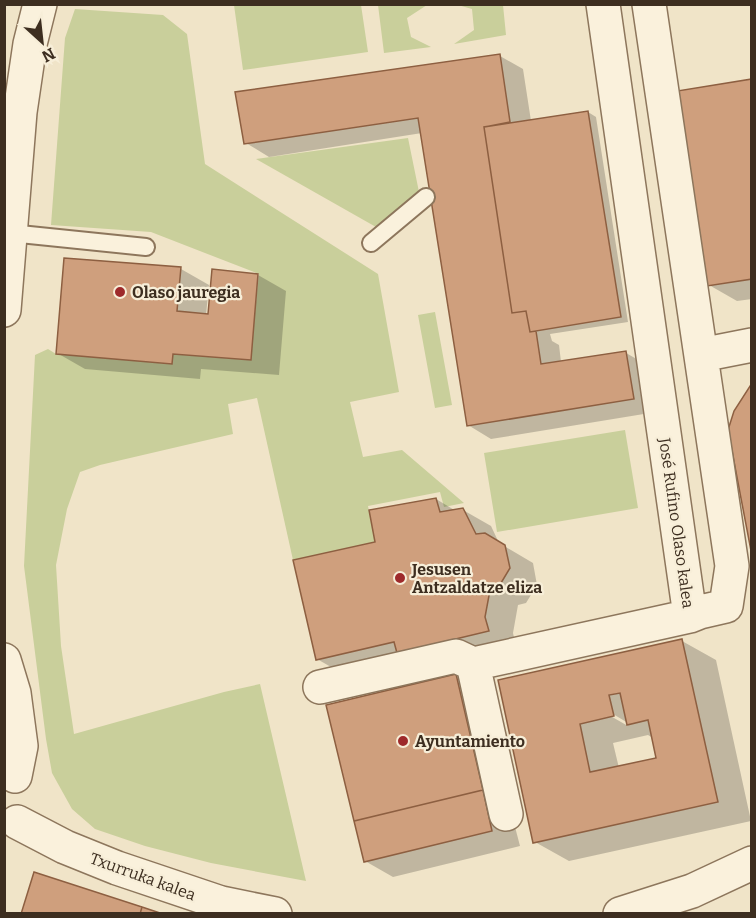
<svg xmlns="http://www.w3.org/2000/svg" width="756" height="918" font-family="Bitter,serif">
  <rect width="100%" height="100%" fill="#f0e4c8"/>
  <path fill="#c9cf9b" d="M234 5H361L368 52 243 70Z
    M378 5H427L407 18 411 37 431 47 384 53Z
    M458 5H503L506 35 454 44 474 30 472 9Z
    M75 9 163 15 187 34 205 164 378 274 399 392 350 402 363 457 402 450 464 503 444 507 440 492 368 506 375 542 293 560 257 398 228 404 233 434 100 465 80 472 67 509 56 565 61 646 74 734 224 692 260 684 306 881 211 863 145 846 95 829 72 809 52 773 46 739 24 566 35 355 48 349 56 354 171 364 173 354 250 360 259 274 151 232 51 225 65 38Z
    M408 138 419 192 376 227 256 159Z
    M435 312 452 405 435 408 418 315Z
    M625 430 638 508 497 532 484 453Z"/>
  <path fill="#0003" fill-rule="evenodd" d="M500 56 523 69 531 121 588 112 596 117 628 322 550 334 552 341 559 345 561 362 626 353 649 366 656 412 491 439 468 425 422 133 269 157 246 143Z
    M752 81V299L737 301 709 285Z
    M181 269 209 285 206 315 210 316 214 271 258 275 286 291 279 375 201 369 200 379 85 369 57 353Z
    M436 499 456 511 463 510 491 526 499 543 533 563 537 585 526 603 518 605 513 633 516 647 345 675 317 659 377 543Z
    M682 641 716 660 751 821 569 861 535 842 500 681ZM608 711 628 723V726L607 714ZM648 735 653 738 658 760 619 768 613 743Z
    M456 676 479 689 520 846 393 877 365 861Z"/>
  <path fill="#cf9f7d" stroke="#8d5f41" stroke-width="1.5" fill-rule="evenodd" d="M500 54 510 122 484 127 512 313 526 311 530 332 536 331 541 364 626 351 634 399 467 426 418 118 244 144 235 92Z
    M752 79V279L707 286 677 91Z
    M588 111 621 317 530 332 526 311 512 313 484 127Z
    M64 258 181 267 177 311 208 314 212 269 258 274 251 360 173 354 172 364 56 354Z
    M752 383V556L728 430 734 411Z
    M436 498 440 512 463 508 476 534 485 533 505 545 510 568 498 588 490 590 485 617 489 631 397 653 394 642 316 660 293 560 375 542 369 510Z
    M682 639 718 802 533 843 498 680ZM620 693 627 725 648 720 656 758 590 772 580 724 614 716 609 695Z
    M456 674 483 790 354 821 326 705Z
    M483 790 492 831 364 862 354 821Z
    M34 872 142 907 140 914H21Z
    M142 907 163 914H140Z"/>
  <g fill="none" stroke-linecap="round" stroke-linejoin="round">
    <g stroke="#8d765c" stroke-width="20">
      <path id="service" d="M10 233 146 247
        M371 243 426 197"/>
    </g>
    <g stroke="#8d765c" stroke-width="36">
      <path id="minor" d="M603 4 690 616
        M701 355 752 345
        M320 687 456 656 473 664
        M506 814 473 664 690 616 700 612 726 606 732 566 649 4"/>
    </g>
    <g stroke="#8d765c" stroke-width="36">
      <path id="tertiary" d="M4 310 20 112 30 44 40 4
        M4 660 14 693 21 746 15 776
        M17 822 65 847 117 868 221 903 275 914
        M620 914 692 891 752 863"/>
    </g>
    <use href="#service" stroke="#faf1dc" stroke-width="16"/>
    <use href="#minor" stroke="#faf1dc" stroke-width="33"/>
    <use href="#tertiary" stroke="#faf1dc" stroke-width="33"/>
  </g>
  <g fill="#9e2a2b" stroke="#f7eed8" stroke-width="2">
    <circle cx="120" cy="292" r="6"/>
    <circle cx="400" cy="578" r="6"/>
    <circle cx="403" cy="741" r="6"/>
  </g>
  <g text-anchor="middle" stroke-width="4.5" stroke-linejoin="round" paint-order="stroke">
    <g font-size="16" font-weight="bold" fill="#3d2e20" stroke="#f7eed8" text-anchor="start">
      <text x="132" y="298">Olaso jauregia</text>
      <text x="412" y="575">Jesusen<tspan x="412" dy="18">Antzaldatze eliza</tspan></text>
      <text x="415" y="747">Ayuntamiento</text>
    </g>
    <g font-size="16" fill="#3d2e20" stroke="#f7eed8">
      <text transform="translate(677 523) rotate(82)" y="6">José Rufino Olaso kalea</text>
      <text transform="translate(143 876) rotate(20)" y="6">Txurruka kalea</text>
    </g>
  </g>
  <rect width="756" height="918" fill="none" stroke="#3d2e20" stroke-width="12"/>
  <g transform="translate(42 42) rotate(153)" stroke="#f7eed8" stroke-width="4.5" paint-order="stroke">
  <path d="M0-4.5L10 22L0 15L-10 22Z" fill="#3d2e20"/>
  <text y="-9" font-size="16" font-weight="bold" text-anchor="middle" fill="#3d2e20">N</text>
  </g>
</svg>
